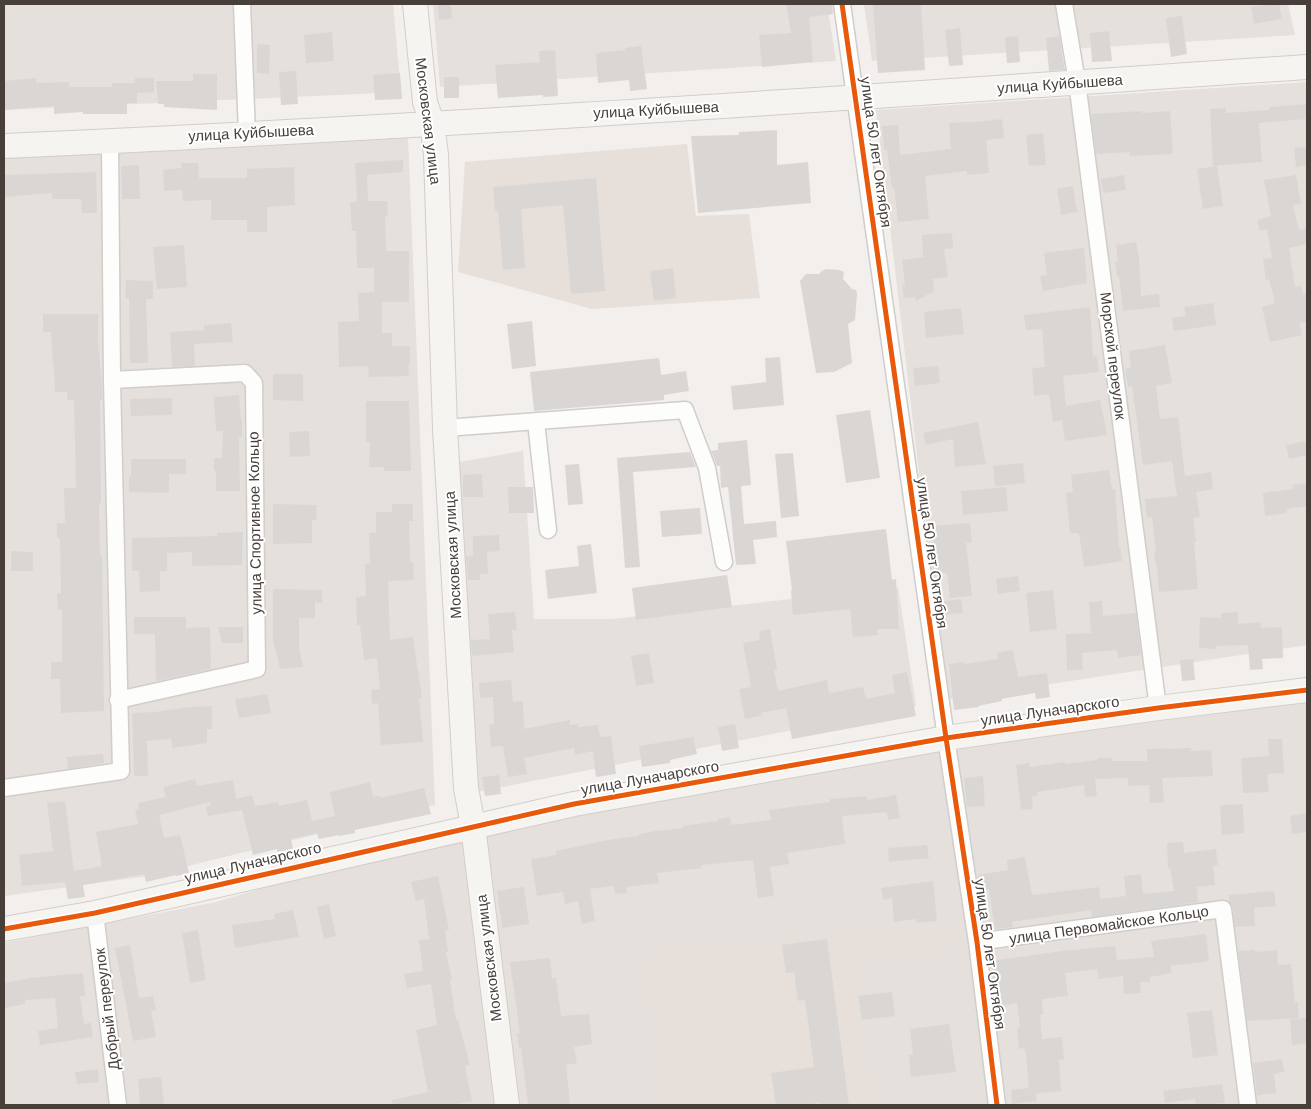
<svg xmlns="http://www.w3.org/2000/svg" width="1311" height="1109" font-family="Helvetica,sans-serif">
  <rect width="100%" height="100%" fill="#f2efed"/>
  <path fill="#e5e0dc" d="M4 4H393L401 92 4 110Z
    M433 4H827L836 61 440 87Z
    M864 4H1288L1295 35 872 61Z
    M1307 82V645L946 700 876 110Z
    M408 137 435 805 148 876 4 896V158Z
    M523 451 534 619H613L898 587 916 706 466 794 454 463Z
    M1307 703V1105H4V943L216 902 434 836 935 745Z"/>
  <path fill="#e7e0da" d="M687 144 696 216 749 214 760 298 592 309 458 272 465 162Z
    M947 923 951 946 849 959 870 1105H663L648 959Z"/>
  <path fill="#dad6d4" d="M451 4 452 19 439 20 438 5Z
    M786 4H832L833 14 809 17 813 62 762 67 759 35 791 33Z
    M873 4H921L925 70 878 73Z
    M1271 4H1279L1282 19 1254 24 1251 7Z
    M1182 16 1187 54 1171 57 1166 18Z
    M960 28 963 65 949 66 945 30Z
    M1109 31 1112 61 1092 62 1090 33Z
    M332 32 334 61 306 63 304 35Z
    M1018 36 1020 62 1007 63 1005 37Z
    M1059 36 1065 70 1049 71 1046 38Z
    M257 44 270 45 269 74 257 73Z
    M641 46 647 89 630 91 629 80 598 83 596 53 625 50V48Z
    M555 50 558 96 543 97V95L498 98 495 65 540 62 539 51Z
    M296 71 298 104 281 105 279 72Z
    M400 73 402 99 375 100 373 75Z
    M193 74H217V110L164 107V104H158L156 81H193Z
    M444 77H459V98H444Z
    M36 78V83L69 82V87H112V83H135V78H154V92L137 93V103H127V114H83V112L54 114V106L4 110V81Z
    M1307 104V119L1259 123 1262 162 1213 166 1210 109 1226 108V113L1269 110V107Z
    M1142 111V113L1170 111 1173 154 1130 156 1129 152 1096 154 1091 114Z
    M1002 119 1004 138 986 140 989 173 967 175V171L925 176 929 219 898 222 894 187 892 188 887 150H884L882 126 898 125 900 155 951 149 949 123 966 122V123Z
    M777 130V165L808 162 811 203 698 213 691 136 739 135V132Z
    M1043 133 1046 165 1029 166 1026 135Z
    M1307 147V165L1296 167 1294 148Z
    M403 160V172L367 175 368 201H387L388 216H385L386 251H409V302H382V333H392V346H410V365H408L409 376 369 377 368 366 339 367 338 322 359 321 358 293 374 292V268H357L356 231H352L350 202H357L355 163Z
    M181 163H198L199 178H247V169L294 167 295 205 267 207V232H247V220H211V200L183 201 182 190 164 191 163 170 182 168Z
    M139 165 140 199H122L121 166Z
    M1217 166 1223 206 1203 209 1197 169Z
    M96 172 97 213H82L81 199H52V193L4 197V175Z
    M1124 175 1126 190 1103 193 1101 179Z
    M1296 175 1301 204 1293 205 1299 230 1307 228V244L1289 248 1295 287 1301 286 1303 294 1307 293V322L1299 323 1302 335 1270 342 1262 307 1275 303 1269 279 1266 280 1263 259 1272 258 1267 229 1260 231 1257 220 1271 216 1264 180Z
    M596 178 605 291 571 294 563 205 521 209 525 268 503 270 498 211H495L493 187Z
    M1073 186 1077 212 1061 215 1057 189Z
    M952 233 953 248 944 249 948 277 933 279 934 291 916 301 915 297 904 298 902 285H905L902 260 923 257 922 235Z
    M1136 242 1139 259 1141 296 1159 294 1160 307 1123 311 1119 276H1117L1115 261H1118L1116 245Z
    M184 245 187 287 157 289 153 247Z
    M1084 248 1087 283 1043 291 1040 276 1047 275 1044 253Z
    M673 268 676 298 654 301 650 271Z
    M826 269 839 270 844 272 843 279 852 289 856 290 857 294 855 320 848 324 852 363 834 372 816 373 800 281 806 274H819L822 271Z
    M126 280 153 281V299H146L148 363H130L129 298H125Z
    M1213 303 1216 325 1174 331 1172 318 1186 316 1184 307Z
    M1090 307 1093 357 1097 356 1099 372 1063 376 1066 406 1100 400 1107 435 1065 441 1062 420 1053 422 1049 394 1034 396 1032 368 1045 367 1042 329 1026 330 1024 315Z
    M961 308 964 334 926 338 924 312Z
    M43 314H98V341L102 384V400H100L101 503H99L100 556H102L104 711 61 713 60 679H51V662H62V610H58L57 594 61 593 60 538H57V523H65L64 488H76L74 400H67V392H55L54 366H53L51 332H43Z
    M532 321 536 366 512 369 507 324Z
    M231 323 233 342 194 344 195 366 172 367 170 332 204 330V325Z
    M1165 345 1172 383 1156 386 1160 419 1178 417 1185 476 1211 472 1213 489 1196 492 1200 517 1193 518 1196 542H1194L1198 589 1159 592 1157 565 1156 566 1154 552H1156L1152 517 1147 518 1145 499 1177 496 1172 461 1143 465 1132 386 1128 387 1125 369 1131 368 1129 351Z
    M780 357 784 405 733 410 731 386 766 382 765 358Z
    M659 358 661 375 686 371 689 391 664 395V400L534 411 530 372Z
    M938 366 940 383 915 386 913 368Z
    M273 374H303V401L273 400Z
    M239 395 241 420H242V437H239L240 491H216V471H214V458H222L223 431H216L214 397Z
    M172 398V415L131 416 130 399Z
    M366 401H409L411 471H384V467H369L370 442H366Z
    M870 410 880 478 846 483 836 415Z
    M978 422 986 464 955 467 953 439 926 445 923 433Z
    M309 431 310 456 290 457 289 432Z
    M747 440 751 485 741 486 744 524 776 521 777 537 753 540 756 564 736 565 728 487 721 488 720 466H717L711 451 718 450V443Z
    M1307 441V455L1289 459 1286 445Z
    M690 452 696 467 633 472 640 567 625 568 617 458Z
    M793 453 799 516 781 518 775 454Z
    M131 459H186V474H169V493L129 492V476H131Z
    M1023 463 1025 483 995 486 993 466Z
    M579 464 583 504 568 505 565 465Z
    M1109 470 1112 489H1115L1119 548 1120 547 1122 561 1084 567 1079 533H1070L1066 493 1073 492 1071 475Z
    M482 474 483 497H463V475Z
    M1307 483V506L1286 509 1287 513 1265 516 1263 493 1293 489 1292 485Z
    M508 487H533L534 513H509Z
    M1006 487 1008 511 963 515 961 491Z
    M273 504 317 505 316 520H312V543L273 544Z
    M392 504H413V521H409L410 562H413L414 580 388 581 390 640 413 637 422 699H419L423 742 381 745 378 703 372 704 371 690 380 689 377 658 364 660 360 625H357L356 597 366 596 365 564 370 563 369 533H376V512H392Z
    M700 508 702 534 662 537 660 511Z
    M970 523 972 542 966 543 972 596 950 598 947 573 936 574 933 526Z
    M886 529 892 580 896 579 899 629H877L878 635 853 637 850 609 793 615 791 591H792L786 541Z
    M243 532 242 565 192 566V552L167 553V571H160V591L140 592 139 571H132V538L217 536V533Z
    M499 535 500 551 487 552 488 574H480V580H468L466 556H473V536Z
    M591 544 597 593 548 599 545 570 579 566 577 546Z
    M11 551 33 552V571H11Z
    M727 575 732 607 636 620 632 588Z
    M1018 576 1020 591 998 594 996 579Z
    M273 589 322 590V603L315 602V618H299V648L303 667 280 669 273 640Z
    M1053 590 1057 629 1030 632 1026 593Z
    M961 599 963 613 940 615 939 602Z
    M1102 601 1103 616 1136 613 1141 655 1118 658 1117 650 1082 653 1083 670H1067L1066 634 1091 633 1089 602Z
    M515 612 517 630H512L514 652 472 656 471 640 490 639 488 614Z
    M1238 612V624L1260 622 1261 628 1282 627 1283 658 1262 659 1263 669 1250 670 1248 645 1216 646V649L1199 648 1200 617 1221 618V613Z
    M134 617H186V628L210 627 211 669 156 681 155 634H134Z
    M218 627H243V643H222Z
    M770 629 777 670 774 671 778 691 827 680 829 693 863 687 866 699 895 693 892 675 907 672 916 716 792 739 786 708 761 713V716L745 719 739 689 751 687 743 643 760 640 759 631Z
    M1013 650 1018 677 1047 673 1050 697 1036 699 1035 693 1002 699V701L978 706 979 707 954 710 949 664 964 662V664L998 659 997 653Z
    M649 653 654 683 636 686 631 656Z
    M1193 659 1195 680 1182 681 1180 660Z
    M511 680 513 702 523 701 524 729 570 720V725L578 724V727L598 725 600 737 611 736 616 774 596 777 593 751 575 755 574 748 524 758 527 774 508 777 503 746 491 747 489 725 494 724 493 697 480 698 479 683Z
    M267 694 271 713 239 718 235 699Z
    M212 706V729H207V743L173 748 171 739 147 741 148 776H134L132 713 155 712 190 707Z
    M735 724 739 748 722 751 718 727Z
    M693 737 697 754 670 760V763L642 767 639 746Z
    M1268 739H1282L1284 773 1267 774 1269 792 1243 793 1241 758 1269 756Z
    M1165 748V749L1191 748V751L1211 750 1213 776 1162 778 1164 802 1150 803 1149 785 1128 786V778L1095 779 1097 796 1085 797 1084 785 1037 792 1038 796H1032L1033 809 1021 810 1016 765 1030 763V767L1065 762 1066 764 1097 760V758H1112V761H1147V749Z
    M103 754 104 763 68 769 67 757Z
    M499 775 501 794 485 796 482 777Z
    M983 776 985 806 967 807 964 778Z
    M195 779 197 786 233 780 236 799 252 795 255 806 278 802 279 806 307 800 312 821 335 816 330 792 370 782 373 797 380 796V798L424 788 431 814 355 830V833L339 836V835L319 839 317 833 291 839 293 849 277 852V849L253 855 242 810 208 816 206 807 211 805 210 802 159 815 164 838 180 835 189 873 176 876V875L146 882 144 874 83 885 85 897 68 899 65 882 22 886 19 855 53 851 47 803 65 801 74 871 102 866 96 832 138 824 135 810 139 809 138 803 166 797 163 787Z
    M896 795 900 818 888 820 887 812 842 816 845 844 787 853 789 864 770 867 774 896 758 898 753 860 701 865V868L657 873 659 883 626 887 627 893 615 894 614 886 590 889 595 921 582 924 578 901 565 904 563 892 537 896 531 859 556 855V851L608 840 639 836V834L656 831 683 828V826L718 821V819L730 817 731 825 771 820 769 810 830 802V799L867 796V800Z
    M1243 804 1244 833 1222 835 1220 805Z
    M1307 813V832L1292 834 1290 816Z
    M1183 842 1184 853 1216 849 1218 865 1213 866 1215 885 1197 887 1198 902 1092 917 1091 910 1012 922 1013 927 995 929 989 889 981 891 978 875 1008 870 1007 860 1025 857 1032 895 1099 887 1100 899 1126 896 1124 876 1141 874 1143 894 1174 891 1170 868H1168L1167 843Z
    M927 845 929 858 889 862 888 848Z
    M438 876 449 930H445L448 952H446L452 980 450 981 456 1020H458L470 1065 465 1066 472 1101 451 1105H393L392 1100 428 1092 416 1030 437 1025 431 984 407 988 404 974 423 971 419 940 429 939 424 899 416 901 411 882Z
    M933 881 937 921 917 923 916 919 894 922 892 898 883 900 881 888Z
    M524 887 529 924 502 928 497 891Z
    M1274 891 1276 906 1254 908 1255 926 1235 927 1233 908 1229 902V895Z
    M329 904 336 936 324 939 317 907Z
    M293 910 299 937 235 948 232 925 275 919 274 914Z
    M198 930 206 980 190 983 182 933Z
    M1206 934 1209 961 1170 966 1172 973 1150 977V982H1140L1141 993 1124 994 1123 976 1098 979 1097 969 1065 973 1068 996 1042 999 1043 1015H1040L1042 1039 1062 1037 1064 1059 1059 1060 1061 1091 1036 1093 1037 1101 1012 1104 1011 1090 1029 1088 1026 1053 1024 1048 1019 1049 1017 1028 1020 1027 1017 1003 998 1006 991 961 1062 951 1115 946 1117 960 1154 957 1151 941Z
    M827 939 849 1105H820V1103L799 1105H776L771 1073 814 1067 805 1000 798 1001 794 972 786 973 782 945Z
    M130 945 139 998 153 996 156 1010 151 1011 156 1037 133 1041 115 948Z
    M1255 950V952L1277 950 1278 965 1291 964 1295 1002H1298L1299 1018 1247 1021 1238 951Z
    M550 958 552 978H556L561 1016 589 1014 592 1044 574 1047 577 1063 566 1065 570 1105H528L521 1047 519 1048 517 1033H520L510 962Z
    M83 973 85 996H80L84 1024 91 1023 93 1037 40 1045 38 1031 58 1028 55 998 25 1000V1004L4 1008V983L30 978Z
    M892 992 895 1016 862 1020 858 996Z
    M1212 1010 1218 1055 1193 1058 1187 1013Z
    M1307 1018V1043L1292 1045 1290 1019Z
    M949 1024 956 1072 911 1077 909 1055H913L910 1029Z
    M1282 1059 1284 1072 1274 1074 1276 1093 1257 1095 1253 1063Z
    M98 1069 99 1082 77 1084 75 1072Z
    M161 1077 164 1105H140L138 1079Z
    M1222 1084 1225 1103 1196 1105 1195 1099 1165 1103 1163 1091Z"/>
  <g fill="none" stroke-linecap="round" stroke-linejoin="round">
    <g stroke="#d0cdcb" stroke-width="19">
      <path id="street" d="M242 4 247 134
        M842 4 946 738 977 942 997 1105
        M1064 4 1077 82 1158 708
        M112 380 245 373 254 383 257 669 118 700
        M536 422 548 530
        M445 428 685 410 707 468 724 562
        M4 788 121 771 112 380 110 141
        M95 913 118 1105
        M977 942 1223 909 1248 1105"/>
    </g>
    <g stroke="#d3cdc8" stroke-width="26">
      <path id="secondary" d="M415 4 425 102 432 123 436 155 445 428 466 788 473 826 507 1105
        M4 146C439 127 873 96 1307 67
        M4 929 95 913 574 804 946 738 1158 708 1307 690"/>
    </g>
    <use href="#street" stroke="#fdfdfc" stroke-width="16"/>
    <use href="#secondary" stroke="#f6f4f1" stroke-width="24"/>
    <g stroke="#fff" stroke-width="8">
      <path id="cycleway" d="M842 4 946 738 977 942 997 1105
        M4 929 95 913 574 804 946 738 1158 708 1307 690"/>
    </g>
    <use href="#cycleway" stroke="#e8590c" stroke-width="5"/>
  </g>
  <g text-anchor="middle" stroke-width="4" stroke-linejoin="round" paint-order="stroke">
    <g font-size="15" fill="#483f3a" stroke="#fff">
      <text transform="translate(1060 84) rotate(-4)" y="5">улица Куйбышева</text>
      <text transform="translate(656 110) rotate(-3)" y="5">улица Куйбышева</text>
      <text transform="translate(428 121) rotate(83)" y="5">Московская улица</text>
      <text transform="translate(251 133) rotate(-3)" y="5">улица Куйбышева</text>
      <text transform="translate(876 152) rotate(82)" y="5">улица 50 лет Октября</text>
      <text transform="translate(1113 356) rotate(83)" y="5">Морской переулок</text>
      <text transform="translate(255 523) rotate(-91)" y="5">улица Спортивное Кольцо</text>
      <text transform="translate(932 553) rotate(82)" y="5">улица 50 лет Октября</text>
      <text transform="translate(453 555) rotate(-93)" y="5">Московская улица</text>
      <text transform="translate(1050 711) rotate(-8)" y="5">улица Луначарского</text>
      <text transform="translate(650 778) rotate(-10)" y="5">улица Луначарского</text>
      <text transform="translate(253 863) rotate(-13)" y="5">улица Луначарского</text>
      <text transform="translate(1109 925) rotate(-8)" y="5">улица Первомайское Кольцо</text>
      <text transform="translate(990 954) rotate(82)" y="5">улица 50 лет Октября</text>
      <text transform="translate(489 958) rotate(-97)" y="5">Московская улица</text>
      <text transform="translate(107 1009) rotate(-97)" y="5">Добрый переулок</text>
    </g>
  </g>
  <rect width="1311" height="1109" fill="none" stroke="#483f3a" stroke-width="10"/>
</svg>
